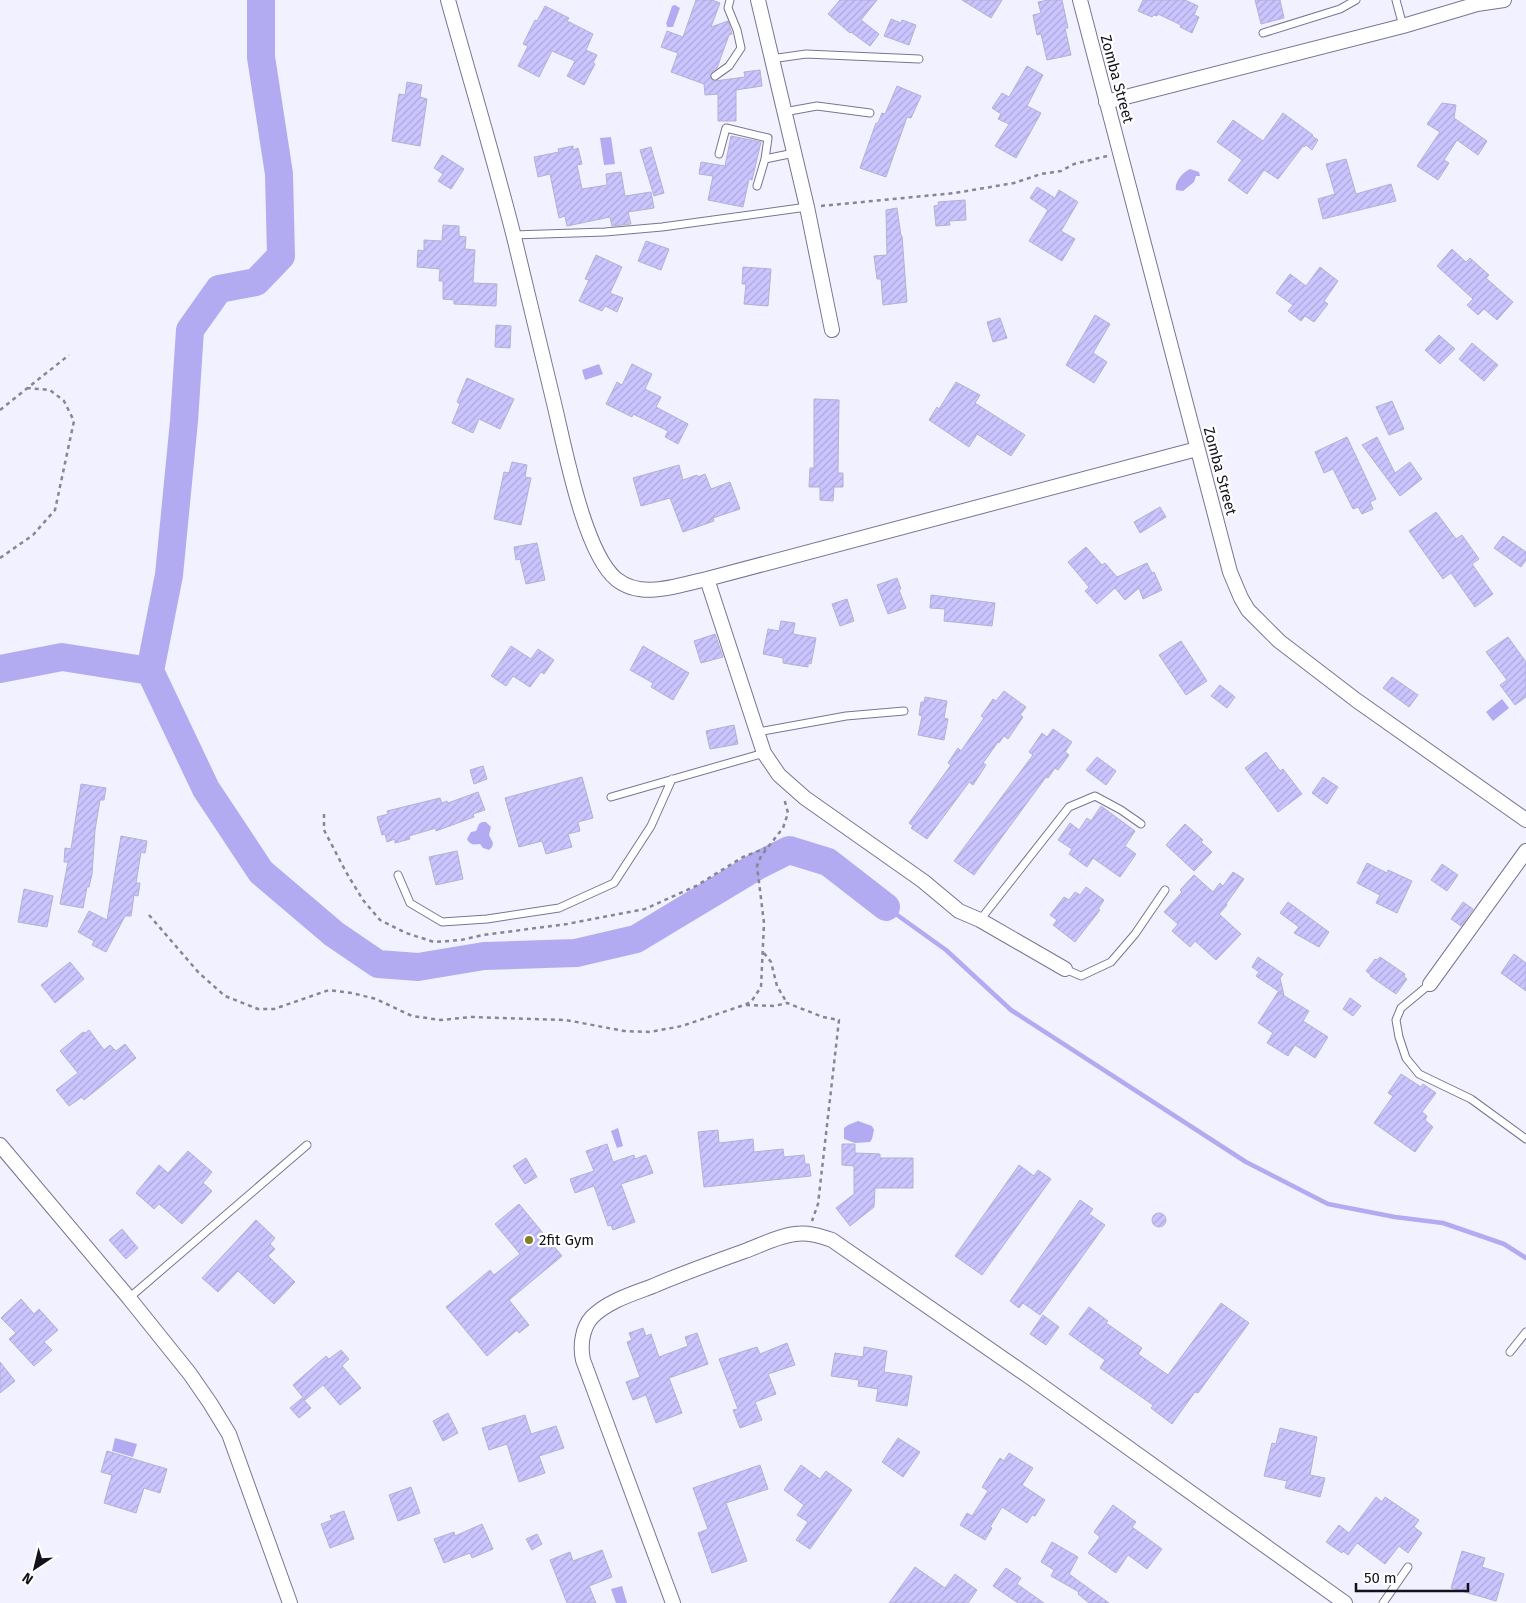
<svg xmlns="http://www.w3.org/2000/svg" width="1526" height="1603" font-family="'Fira Sans',sans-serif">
  <defs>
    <pattern id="building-hatch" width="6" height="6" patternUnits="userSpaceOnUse" patternTransform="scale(1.25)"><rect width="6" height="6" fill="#cac5fe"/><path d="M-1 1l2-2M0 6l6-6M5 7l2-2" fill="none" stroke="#aca8d9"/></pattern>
  </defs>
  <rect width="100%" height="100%" fill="#f2f1ff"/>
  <path fill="#b3abf2" d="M675 5 680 8 673 27H667V25L666 24 672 6Z
    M611 137 615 164 604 165 600 138Z
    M1190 169 1199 172 1200 176H1196L1194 182 1183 191 1176 190C1174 182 1183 172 1190 169Z
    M599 364 603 374 585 380 582 370Z
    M1502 699 1509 708 1493 721 1486 712Z
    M482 822H486L491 827 489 835 493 843 492 847 489 850 483 848 480 844C474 845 470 845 467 839L471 832 476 831 479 824Z
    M858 1121 872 1126 874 1130 872 1139 870 1142 855 1143 844 1139V1128L848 1125Z
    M618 1128 623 1146 617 1148 611 1131Z
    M115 1438 137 1444 133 1457 112 1451Z
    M622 1586 627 1603H616L611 1589Z"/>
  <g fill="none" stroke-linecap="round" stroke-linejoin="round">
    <path stroke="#b3abf2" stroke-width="4.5" d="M886 907 946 950 1011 1010 1246 1162 1328 1204 1395 1217 1443 1223 1504 1244 1526 1258"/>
    <path stroke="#b3abf2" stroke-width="28" d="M261 0V57L279 174 281 256 256 282 219 289 190 330 184 421 169 575 150 671 206 789 261 872 334 934 378 964 418 967 484 956 576 953 636 939 757 866 789 850 828 862 886 907
      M0 669 62 657 150 671"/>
  </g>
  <path fill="url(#building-hatch)" stroke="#b4b1d2" d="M696 0H712L720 3 711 27 728 21 732 34 729 35 717 68 710 73 711 79 715 81 745 77 744 72 760 70 762 86 736 90V121H718V94L705 95 704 84 671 72 678 53 661 47 667 31 683 37Z
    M840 0H877L861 20 879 34 870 46 851 32 850 33 828 14Z
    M962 0H1002L991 18Z
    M1048 0H1062L1068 28H1065L1071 55 1047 60 1041 34 1037 35 1033 15 1041 13 1038 2Z
    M1143 0H1185L1198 6 1194 15 1199 17 1192 33 1180 27 1181 25 1158 14 1157 16 1154 15 1152 17 1138 11Z
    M1255 0H1280L1284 18 1261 24Z
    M545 6 569 18 567 21 593 34 586 50 597 55 593 63 595 64 584 85 567 76 575 61 552 51 539 77 518 66 528 46 523 44 535 20 537 21Z
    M891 19 901 23 902 20 916 25 909 45 884 36Z
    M1027 66 1043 75 1027 106 1041 113 1016 158 995 146 1009 124 998 119 1001 114 992 108 1002 93 1009 97Z
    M407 82 422 85 420 97 427 99 420 146 392 141 399 94 405 95Z
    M897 86 921 96 911 118 907 117 886 177 860 168 876 123H878L882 113 885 114Z
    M1442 103 1456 105 1454 118 1487 141 1478 155 1457 140 1444 160 1449 163 1438 180 1417 166 1440 132 1427 124Z
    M1283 113 1313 135 1312 136 1318 140 1312 150 1306 145 1304 147 1303 146 1278 179 1264 170 1247 194 1228 180 1242 160 1217 142 1233 120 1263 141Z
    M731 136 761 142 752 180 749 179 743 207 708 200 713 176 699 174 701 162 725 166Z
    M573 146V150L578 148 582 164 577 165 582 189 607 185 606 174 621 172 625 196 651 192 654 208 628 212 631 224 612 226 610 217 567 226 565 216 559 218 550 174 538 177 534 157 559 152 558 149Z
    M651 147 664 193 654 196 640 150Z
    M442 155 464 169 451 189 438 181 443 174 434 168Z
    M1346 159 1356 194 1391 184 1396 201 1323 219 1318 199 1335 194 1326 164Z
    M1037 187 1055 198 1059 190 1078 202 1061 231 1075 239 1062 261 1029 241 1048 210 1030 198Z
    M965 200 966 220 949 221 950 225 936 226 934 206 939 205 938 202Z
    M897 208 901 236H902L907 302 883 305 881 279H877L874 256 887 255 886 210Z
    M443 225 459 226V236L466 237 465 249 475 250 473 283 497 284 496 306 454 304V300L443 299V281H439L440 269 417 267 418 250 424 251V240L442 241Z
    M646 241 669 249 661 270 638 261Z
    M1452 249 1466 262 1470 258 1489 275 1486 278 1513 302 1497 320 1484 309 1478 315 1467 305 1473 299 1437 266Z
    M596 255 622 267 610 293 623 298 617 312 605 306 602 311 579 301 589 280 585 279Z
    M743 267 771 269 768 306 744 304 746 284H742Z
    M1320 267 1338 281 1324 301 1328 304 1314 322 1305 316 1301 321 1288 311 1293 305 1276 293 1290 274 1306 286Z
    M1095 315 1110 324 1093 353 1107 362 1094 383 1066 365Z
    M1000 318 1007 338 993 342 987 322Z
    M496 325 511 326 510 348 495 347Z
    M1439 335 1455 349 1440 364 1425 350Z
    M1472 343 1498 365 1484 381 1459 359Z
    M632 364 652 374 645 389 661 397 656 407 688 424 678 444 665 437 668 431 633 414 632 417 606 404 617 382 622 385Z
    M467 378 514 399 500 429 479 419 473 433 452 423 460 404 457 402Z
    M956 382 980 395 975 403 1025 435 1011 456 977 434 969 447 929 420 937 407 939 409Z
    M814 399 839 400 838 473H843V487H834L833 501 820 500V487H809L810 468H814Z
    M1392 401 1404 429 1389 435 1376 407Z
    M1347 437 1376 499 1370 502 1373 509 1362 514 1358 507 1353 509 1333 469 1324 473 1315 452Z
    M1377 437 1395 473 1410 462 1422 479 1400 496 1362 445Z
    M512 462 527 465 525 477 531 478 521 525 494 519 504 472 509 473Z
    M679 465 683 480 697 475 698 477 705 474 711 489 730 482 740 509 713 518 714 521 683 532 670 498 641 506 633 478Z
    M1160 507 1166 517 1140 533 1134 522Z
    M1436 512 1456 539 1462 535 1479 559 1472 564 1493 594 1475 607 1451 573 1443 579 1409 531Z
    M1503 536 1526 552V560L1521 567 1494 548Z
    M537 543 545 580 526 584 520 559 516 560 514 547Z
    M1086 547 1102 565 1105 563 1117 577 1147 563 1152 573 1154 572 1162 590 1143 599 1139 588 1125 600 1115 588 1097 604 1085 591 1089 587 1068 562Z
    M897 578 901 589 899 590 906 608 888 614 877 585Z
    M931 595 995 603 992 626 944 621 945 609 930 608Z
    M847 599 854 621 840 626 832 604Z
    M781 621 795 623 793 634 816 638 811 664 808 663V667L783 663V658L763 654 768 629 779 631Z
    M715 634 723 657 701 663 694 641Z
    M1508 637 1526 662V697L1515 705 1500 685 1507 680 1486 652Z
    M1181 641 1207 681 1186 695 1159 655Z
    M511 646 531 659 538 649 554 660 544 674 541 672 530 687 513 676 506 686 491 676Z
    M643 646 689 673 673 700 651 687 653 683 630 670Z
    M1392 677 1418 695 1409 707 1383 688Z
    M1220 685 1235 697 1227 708 1211 696Z
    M1004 691 1026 707 1020 715 1023 717 1008 739 1004 736 999 743 998 742 983 763 986 765 973 785 969 782 964 789 927 839 911 828 913 826 909 823 951 765 948 763 958 748 961 751 984 718 981 716 993 699 996 701Z
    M925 697 947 701 944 718 948 719 944 740 918 735 922 716 919 715 921 702H924Z
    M734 725 738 744 710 749 706 731Z
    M1053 729 1072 742 1065 752 1069 755 1058 770 1055 768 1048 778 1046 777 974 875 954 861 1033 755 1029 752 1042 733 1047 737Z
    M1266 752 1280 771 1283 769 1302 794 1278 812 1245 768Z
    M1097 757 1116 771 1106 785 1086 770Z
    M483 766 487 779 474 784 470 770Z
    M582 777 593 818 578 822 580 831 568 834 572 847 546 854 542 841 519 847 505 798Z
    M1323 777 1338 787 1327 804 1312 793Z
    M81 784 106 788 104 800H100L95 830 92 874 89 887H87L83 908 60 904 68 862H64L65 848 71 849Z
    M478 792 485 810 473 814 474 817 436 831V828L409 836 410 839 395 843V839L387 842 385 834 382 835 377 817 388 814 387 811 440 798 442 803 447 801 448 803Z
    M1101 806 1135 831 1125 846 1136 854 1120 877 1093 858 1087 867 1069 854 1072 849 1058 840 1070 823 1079 830 1087 818 1091 821Z
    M1185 824 1203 840 1201 842 1212 852 1194 871 1166 845Z
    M121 836 147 841 145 853 141 852 136 883H140L138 896 134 895 131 916H125L106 952 92 945 94 941 78 932 89 911 107 920Z
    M457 851 463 879 436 885 429 857Z
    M1367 863 1387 873 1388 870 1412 881 1397 913 1376 903 1380 895 1357 883Z
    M1442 864 1458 875 1447 891 1431 880Z
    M1233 872 1244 879 1226 904 1227 905 1219 914 1241 934 1216 960 1195 941 1190 947 1172 931 1178 924 1164 912 1182 892 1180 890 1194 875 1213 892 1220 883 1223 886Z
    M1086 887 1104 900 1098 909 1100 910 1075 942 1053 925 1057 920 1050 915 1064 897 1069 900 1075 892 1080 895Z
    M24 889 53 896 47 927 18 922Z
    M1288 902 1329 932 1319 947 1294 933 1299 927 1280 913Z
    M1463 902 1473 909 1461 926 1451 919Z
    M1514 954 1526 963V991L1501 973Z
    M1258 957 1283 974 1280 978 1284 995 1256 976 1259 972 1252 967Z
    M1380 957 1405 974 1404 977 1407 979 1396 994 1370 976 1371 975 1366 971 1375 959 1377 960Z
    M70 962 84 979 55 1003 41 985Z
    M1278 992 1309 1011 1303 1021 1328 1037 1315 1058 1295 1045 1288 1056 1267 1043 1273 1033 1258 1023Z
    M1350 998 1361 1006 1353 1016 1343 1009Z
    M89 1030 104 1050 110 1045 116 1051 125 1044 136 1058 84 1100 82 1097 69 1106 56 1090 78 1073 60 1051 83 1032 85 1033Z
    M1401 1074 1421 1087 1423 1084 1436 1093 1422 1112 1427 1116 1425 1120 1433 1127 1415 1152 1374 1123 1393 1096 1388 1093Z
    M718 1130 719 1143 753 1139 754 1152 783 1149 784 1157 804 1155 805 1164H809L811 1176 704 1187 698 1132Z
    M607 1144 613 1162 634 1155 635 1159 646 1155 653 1173 621 1184 635 1222 613 1230 611 1225 608 1226 594 1186 575 1193 570 1179 594 1171 586 1151Z
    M842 1144H855V1153L880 1154V1158H913V1188H875L874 1207 850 1226 836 1208 854 1194V1166L842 1165Z
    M188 1151 212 1172 203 1183 212 1191 182 1224 159 1204 154 1209 136 1193 159 1165 168 1173Z
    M526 1158 537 1177 525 1184 513 1166Z
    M1019 1165 1034 1176 1038 1170 1051 1179 982 1275 955 1256Z
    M1080 1200 1093 1209 1089 1214 1105 1225 1040 1315 1023 1303 1019 1308 1010 1301Z
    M519 1204 562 1256 509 1300 529 1325 519 1333 517 1330 487 1356 446 1307 490 1270 494 1275 520 1254 495 1224Z
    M1152 1220a7 7 0 1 1 14 0a7 7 0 1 1-14 0Z
    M256 1220 275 1238 270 1244 275 1249 268 1256 295 1282 274 1304 238 1271 218 1292 202 1278Z
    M122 1229 138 1248 126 1259 109 1240Z
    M21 1299 34 1314 39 1309 58 1330 44 1342 52 1350 34 1366 9 1339 16 1333 1 1318Z
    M1221 1303 1249 1323 1198 1393 1195 1392 1172 1424 1151 1408 1153 1405 1100 1368 1105 1360 1069 1334 1089 1307 1108 1321 1106 1323 1142 1348 1138 1354 1168 1375Z
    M1043 1315 1059 1327 1046 1345 1030 1334Z
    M643 1328 646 1336 651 1334 659 1357 688 1346 685 1337 697 1333 708 1364 669 1378 682 1413 656 1423 646 1395 633 1400 626 1382 640 1377 627 1342 632 1340 629 1333Z
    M787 1343 795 1365 768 1374 776 1394 755 1402 762 1420 740 1428 733 1410 738 1409 719 1359 757 1347 760 1354Z
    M864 1347 887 1351 884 1372 912 1376 907 1406 876 1401 878 1389 858 1386 859 1380 831 1376 835 1353 863 1357Z
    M341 1350 349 1359 342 1366 361 1388 340 1405 323 1385 305 1400 293 1385 326 1356 329 1359Z
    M0 1362 15 1381 0 1393Z
    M302 1398 311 1408 299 1418 290 1408Z
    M448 1413 458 1433 443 1441 433 1421Z
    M525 1415 531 1434 556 1426 564 1448 539 1456 545 1473 519 1482 507 1444 489 1450 482 1428Z
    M1280 1428 1317 1437 1310 1475 1325 1478 1320 1497 1285 1488 1287 1481 1264 1476 1272 1443 1276 1444Z
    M898 1438 920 1452 903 1477 882 1462Z
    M107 1451 167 1469 160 1493 144 1488 136 1513 104 1503 112 1475 101 1472Z
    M1009 1453 1033 1468 1022 1485 1045 1500 1035 1516 1032 1515 1027 1523 1002 1507 990 1527 992 1528 985 1540 960 1525 967 1513 972 1516 988 1491 982 1487 1000 1458 1004 1461Z
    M760 1465 768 1489 726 1503 747 1561 712 1573 698 1533 708 1529 693 1488Z
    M801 1465 820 1479 826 1471 852 1490 810 1549 796 1540 808 1522 797 1515 804 1505 784 1490Z
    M411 1487 420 1513 398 1521 389 1495Z
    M1376 1497 1382 1502 1385 1497 1419 1520 1414 1527 1422 1533 1408 1553 1399 1546 1385 1564 1357 1543 1348 1555 1343 1551 1342 1553 1326 1542 1339 1525 1349 1533Z
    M1113 1505 1136 1522 1132 1527 1162 1549 1147 1569 1128 1555 1116 1573 1088 1553 1100 1537 1094 1532Z
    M344 1511 354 1539 330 1548 321 1524 332 1520 330 1516Z
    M482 1524 493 1549 472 1558 470 1553 444 1563 434 1539 454 1532 455 1536Z
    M537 1534 542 1544 532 1550 526 1539Z
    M1052 1542 1078 1557 1069 1574 1109 1603H1089L1078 1594 1079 1592 1051 1576 1054 1570 1041 1562Z
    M602 1550 612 1577 589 1586 596 1603H567L550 1560 570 1552 573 1561Z
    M1462 1551 1485 1558 1482 1567 1504 1574 1496 1601 1451 1588Z
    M915 1567 945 1588 955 1574 977 1590 968 1603H889Z
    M1006 1568 1021 1578 1017 1584 1044 1603H1018L993 1586Z"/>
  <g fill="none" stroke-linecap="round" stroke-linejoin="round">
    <g stroke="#787593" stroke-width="9">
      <path id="lane" d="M1396 0 1403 26
        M1263 33 1340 9 1356 0
        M771 59 806 54 919 59
        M715 76 729 66 741 48 737 30 728 8 730 0
        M784 112 817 106 870 113
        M719 154 726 128 768 138 765 159
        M757 186 765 159 794 153
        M513 235 605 232 662 227 807 207
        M758 732 846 716 904 711
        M611 797 764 753
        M398 875 410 903 442 922 487 919 559 908 614 883 651 826 672 779
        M980 920 1069 807 1095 796 1121 810 1141 824 1134 819
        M1065 969 1081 976 1111 962 1135 934 1165 890
        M1430 984 1401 1008 1396 1020 1399 1037 1406 1058 1419 1074 1471 1099 1526 1139
        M129 1298 307 1145
        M1510 1352 1526 1332
        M1383 1603 1408 1567"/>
    </g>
    <g stroke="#787593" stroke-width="16">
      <path id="street" d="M448 0C470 79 494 158 514 237 527 291 540 345 553 399 564 443 583 551 616 579 642 600 678 585 707 579L1197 449
        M758 0 807 207 832 330
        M1080 0 1230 572 1241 598 1248 610 1279 641 1356 700 1526 820
        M1106 102 1403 26 1477 4 1504 0
        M707 579 764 753 779 775 805 798 923 881 959 911 980 920 1065 969
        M1430 984 1526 851
        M0 1145 129 1298 190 1374 210 1403 229 1434 290 1603
        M673 1603 583 1360C580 1346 582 1328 592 1317 608 1301 632 1294 653 1286 683 1273 714 1262 745 1251 761 1245 778 1236 795 1234 808 1232 820 1236 832 1240L1031 1378 1345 1603"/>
    </g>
    <path stroke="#878692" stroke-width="2.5" stroke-dasharray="4 4" stroke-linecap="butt" d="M821 206 955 193 1014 183 1041 174 1061 171 1074 164 1107 156
      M0 410 69 355
      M0 558 33 535 55 510 74 421 64 401 50 390 27 388
      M324 814V830L346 872 363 900 380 920 406 933 434 942 461 940 483 935 567 924 645 909 696 886 743 857 766 848
      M149 915 199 973 225 996 258 1009H274L329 990 352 993 376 999 412 1016 441 1020 471 1017 566 1020 624 1031 650 1032 682 1026 744 1005 751 1002 761 987 764 923 757 866 761 856 783 828 788 813 784 798
      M764 953 771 962 777 986 787 1003
      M746 1005 774 1006 787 1003 823 1017 839 1020 818 1204 812 1221"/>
    <use href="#lane" stroke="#fff" stroke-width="7"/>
    <use href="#street" stroke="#fff" stroke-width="14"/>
  </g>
  <circle fill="#808028" stroke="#fff" stroke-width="2" cx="529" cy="1240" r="5"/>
  <g text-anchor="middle" stroke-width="4.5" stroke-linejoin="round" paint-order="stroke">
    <g font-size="15" fill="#12111c" stroke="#fff">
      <text transform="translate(1117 79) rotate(75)" y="5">Zomba Street</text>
      <text transform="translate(1220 471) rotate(75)" y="5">Zomba Street</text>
    </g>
    <g font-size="15" fill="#12111c" stroke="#fff" text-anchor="start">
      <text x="539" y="1245">2fit Gym</text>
    </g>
  </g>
  <g transform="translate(35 1568) rotate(215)" stroke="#ffffff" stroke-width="4" paint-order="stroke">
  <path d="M0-4L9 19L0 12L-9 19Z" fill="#12111c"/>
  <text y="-8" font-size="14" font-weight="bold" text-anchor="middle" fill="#12111c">N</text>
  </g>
  <path d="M1356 1583v8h112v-8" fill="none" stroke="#12111c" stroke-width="2.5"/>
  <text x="1364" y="1583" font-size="15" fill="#12111c" stroke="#ffffff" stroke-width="4" paint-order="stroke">50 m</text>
</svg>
